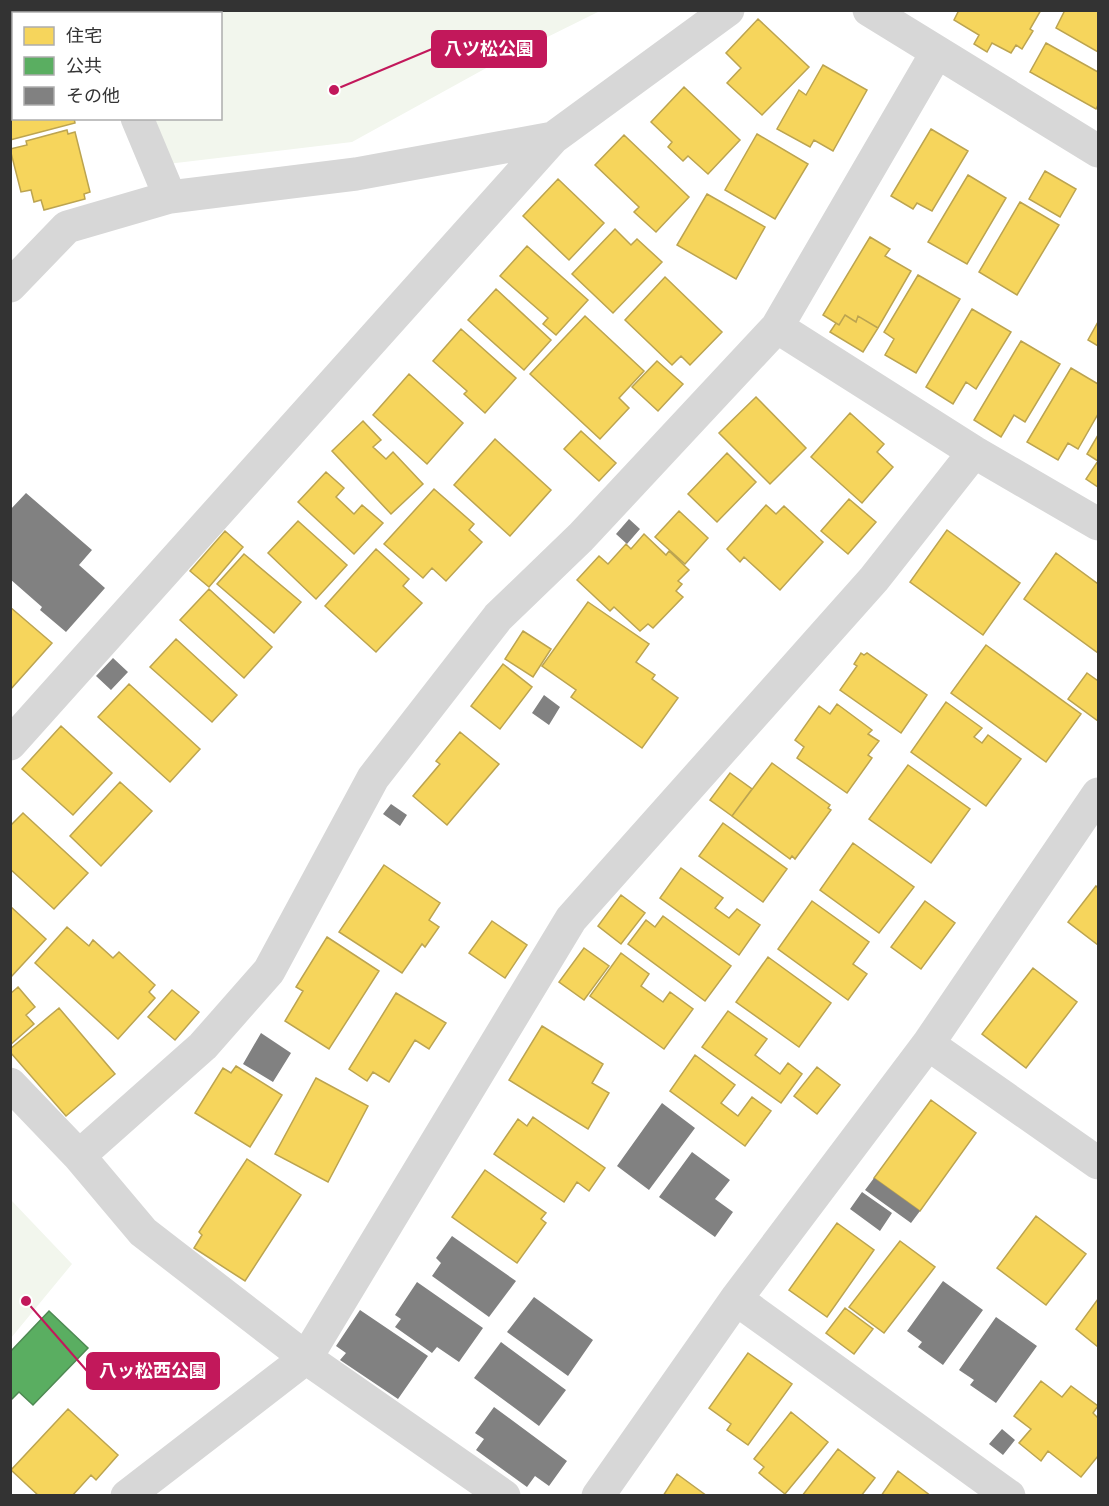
<svg xmlns="http://www.w3.org/2000/svg" width="1109" height="1506" font-family="'PT Sans','Noto Sans JP',sans-serif">
  <rect width="100%" height="100%" fill="#fff"/>
  <path fill="#f2f6ed" d="M110 10 600 11 499 61 352 142 159 165 135 119 220 118V14H108Z
    M11 1200 72 1264 11 1338Z"/>
  <path fill="#f6d55c" stroke="#bca450" stroke-width="1.5" d="M10 10H32L30 14H14V29L10 34Z
    M959 10H1041L1030 29 1033 31 1022 49 1016 45 1011 53 992 43 987 52 974 44 979 35 954 20Z
    M1065 10H1098V52L1056 28Z
    M758 19 809 67 762 115 727 83 741 68 726 53Z
    M1046 43 1098 72V105L1096 109 1030 72Z
    M823 65 867 90 833 151 814 140 810 147 777 129 799 90 806 95Z
    M10 73H14V118H74L75 123 10 140Z
    M684 87 740 140 708 174 688 156 683 161 668 147 672 142 651 122Z
    M931 129 968 151 932 211 917 203 913 209 891 196Z
    M67 130 68 134 75 132 90 192 84 194 85 199 44 210 41 200 34 202 31 190 21 192 10 149 27 145 26 141Z
    M757 134 808 164 775 219 725 190Z
    M624 135 689 197 656 232 634 212 639 207 595 165Z
    M1045 171 1076 189 1060 217 1029 199Z
    M968 175 1006 198 967 264 928 242Z
    M558 179 604 223 569 260 523 216Z
    M707 194 765 227 736 279 677 245Z
    M1020 202 1059 225 1017 295 979 272Z
    M615 229 631 245 637 239 662 262 613 313 572 274Z
    M870 237 890 249 885 256 911 271 878 328 858 316 856 322 845 315 839 325 823 315Z
    M527 246 588 300 556 335 543 324 548 318 500 276Z
    M918 275 960 299 916 373 885 355 894 339 884 332Z
    M665 277 722 332 690 365 681 356 672 365 625 320Z
    M496 289 551 340 524 370 468 320Z
    M972 309 1011 332 976 389 966 382 953 404 926 387Z
    M845 315 856 322 858 316 878 328 863 352 830 332 836 323 839 325Z
    M585 316 644 371 619 398 629 408 600 439 530 374Z
    M1098 322V346L1088 340Z
    M461 329 516 378 485 413 464 394 467 391 433 361Z
    M1021 341 1060 364 1025 422 1014 415 1001 437 974 420Z
    M657 361 683 384 658 411 632 387Z
    M1071 368 1098 384V414L1078 449 1068 443 1058 460 1027 442Z
    M409 374 463 423 427 464 373 415Z
    M756 397 806 448 770 484 719 433Z
    M850 413 884 444 877 452 893 467 862 503 811 457Z
    M363 421 381 440 373 447 386 459 393 452 423 484 391 514 332 451Z
    M581 431 616 463 599 481 564 449Z
    M1098 435V487L1086 479 1098 461 1087 454Z
    M495 439 551 490 510 536 454 485Z
    M727 453 756 482 717 522 688 494Z
    M326 472 344 488 336 497 354 514 362 505 383 523 354 554 298 502Z
    M434 489 474 524 469 530 482 542 446 581 432 568 423 578 384 544Z
    M849 499 876 522 848 554 821 531Z
    M766 505 776 514 784 506 823 542 780 590 744 557 740 562 727 549Z
    M679 511 708 538 685 564 655 537Z
    M298 521 347 565 316 599 268 553Z
    M947 530 1020 583 983 635 910 582Z
    M225 531 243 547 209 587 190 571Z
    M644 534 666 555 669 551 689 570 678 581 682 584 676 591 683 597 653 628 648 624 640 631 614 607 610 611 577 580 599 556 608 564 626 544 631 549Z
    M376 549 409 579 403 586 422 603 376 652 325 606Z
    M1056 553 1098 584V653L1024 599Z
    M244 554 301 602 274 633 217 584Z
    M209 589 272 647 244 678 180 620Z
    M588 602 649 644 636 662 655 675 652 679 678 698 642 748 571 697 576 690 542 666Z
    M10 607 52 643 10 690Z
    M523 631 551 649 533 677 505 659Z
    M176 639 237 695 212 722 150 667Z
    M986 645 1081 714 1046 762 951 693Z
    M861 653 864 655 867 653 927 695 901 733 840 690 857 666 854 664Z
    M503 664 532 687 500 729 471 706Z
    M1087 673 1098 681V721L1068 699Z
    M129 684 200 749 170 782 98 717Z
    M946 702 982 728 974 737 982 743 988 735 1021 759 986 806 911 752Z
    M837 704 872 730 868 734 879 741 868 755 872 758 847 793 797 758 804 747 795 740 819 706 830 714Z
    M61 726 112 773 73 815 22 769Z
    M460 732 499 764 447 825 413 796 440 764 436 761Z
    M772 763 830 805 828 808 831 810 795 859 792 856 790 859 732 816Z
    M908 765 970 809 931 863 869 819Z
    M730 773 752 789 732 816 710 800Z
    M120 782 152 811 101 866 70 836Z
    M23 813 88 873 54 909 10 869V826Z
    M723 823 787 869 763 902 699 856Z
    M853 843 914 887 879 933 820 890Z
    M384 865 440 903 429 920 439 927 425 947 422 944 402 973 339 932Z
    M681 868 723 898 715 908 729 918 737 909 760 925 739 955 660 898Z
    M1096 886 1098 888V945L1068 922Z
    M621 895 645 913 621 944 598 926Z
    M812 901 869 942 853 964 867 974 848 1000 778 949Z
    M925 901 955 923 921 969 891 947Z
    M10 906 46 939 10 978Z
    M663 916 731 966 705 1001 628 944 646 920 655 927Z
    M492 921 527 945 505 978 469 953Z
    M67 927 89 946 93 940 113 958 119 952 155 985 149 992 155 998 118 1039 35 963Z
    M327 937 379 971 329 1049 285 1021 303 991 296 987Z
    M584 948 609 966 584 1000 559 982Z
    M621 953 649 974 641 986 663 1002 670 992 693 1009 664 1049 590 996Z
    M768 957 831 1003 799 1047 736 1002Z
    M1033 968 1077 1002 1026 1068 982 1034Z
    M18 987 35 1007 26 1015 34 1024 10 1045V994Z
    M172 990 199 1012 175 1040 148 1017Z
    M396 993 446 1023 429 1049 415 1040 389 1082 373 1072 367 1081 349 1069Z
    M59 1008 115 1074 66 1116 10 1052V1049Z
    M728 1011 767 1039 755 1055 780 1074 788 1063 802 1074 781 1103 702 1047Z
    M542 1026 603 1064 592 1083 609 1093 588 1129 509 1080Z
    M695 1055 735 1085 721 1103 738 1116 752 1097 771 1111 745 1146 670 1091Z
    M236 1066 282 1095 250 1147 195 1113 223 1068 231 1073Z
    M817 1067 840 1085 817 1114 794 1096Z
    M316 1078 368 1106 328 1182 275 1154Z
    M931 1100 976 1133 920 1211 874 1178Z
    M533 1117 605 1168 589 1191 577 1182 564 1202 494 1154 518 1119 527 1126Z
    M247 1159 301 1195 245 1281 194 1248 202 1235 199 1232Z
    M485 1170 546 1213 541 1219 546 1223 517 1263 452 1217Z
    M1036 1216 1086 1254 1046 1305 997 1268Z
    M837 1223 874 1250 827 1317 789 1290Z
    M900 1241 935 1267 884 1333 849 1307Z
    M1098 1299V1347L1076 1329Z
    M845 1308 873 1329 854 1354 826 1333Z
    M748 1353 792 1384 748 1445 727 1430 731 1424 709 1408Z
    M1041 1381 1062 1397 1071 1386 1098 1406 1093 1413 1098 1418V1456L1081 1477 1048 1451 1041 1461 1019 1443 1031 1429 1014 1416Z
    M68 1409 118 1455 96 1480 91 1475 72 1496H39L11 1470Z
    M791 1412 828 1442 785 1494 759 1473 764 1467 754 1459Z
    M838 1449 875 1478 861 1496H802Z
    M898 1471 931 1496H881Z
    M677 1474 707 1496H663Z"/>
  <path fill="#5aae61" stroke="#4e8953" stroke-width="1.5" d="M49 1311 88 1348 33 1405 19 1392 10 1401V1352Z"/>
  <path fill="#818181" d="M26 493 92 550 79 565 105 588 66 632 40 610 42 607 10 579V510Z
    M629 519 640 529 627 544 616 534Z
    M113 658 128 672 111 690 96 676Z
    M544 695 560 707 549 725 532 713Z
    M391 804 407 815 400 826 383 814Z
    M261 1033 291 1053 273 1082 243 1064Z
    M662 1103 695 1128 649 1190 617 1166Z
    M692 1152 730 1180 715 1199 733 1212 715 1237 659 1197Z
    M874 1178 920 1211 911 1223 865 1190Z
    M862 1192 892 1213 880 1231 850 1209Z
    M452 1236 516 1281 489 1317 432 1276 441 1263 436 1258Z
    M943 1281 983 1310 943 1365 918 1347 922 1342 907 1331Z
    M417 1282 483 1328 459 1362 437 1347 432 1353 395 1327 401 1319 395 1315Z
    M534 1297 593 1340 568 1376 507 1332Z
    M360 1310 428 1356 398 1399 340 1360 346 1353 336 1346Z
    M996 1317 1037 1346 996 1403 970 1385 974 1380 959 1370Z
    M501 1342 566 1390 539 1426 474 1378Z
    M494 1407 567 1461 549 1486 535 1476 527 1487 476 1450 484 1439 475 1433Z
    M1002 1429 1015 1440 1003 1455 989 1444Z"/>
  <g fill="none" stroke-linecap="round" stroke-linejoin="round">
    <path stroke="#d7d7d7" stroke-width="33" d="M869 10 1098 151
      M92 14 94 10
      M137 118 170 197
      M10 286 67 227 170 197 356 174 553 138
      M777 327 974 452 1098 524
      M10 744 553 138 728 10
      M928 1044 1098 1163
      M10 1084 79 1156 143 1232 306 1358 504 1496
      M79 1156 203 1046 269 971 373 778 498 617 581 537 777 327 937 52
      M736 1299 1009 1496
      M127 1496 306 1358 571 919 874 579 974 452
      M598 1496 736 1299 928 1044 1098 794"/>
  </g>
  <path fill="none" stroke="#c2185b" stroke-width="2" d="M334 90L432 49M26 1301L87 1371"/>
  <g fill="#c2185b" stroke="#fff" stroke-width="2">
    <circle cx="334" cy="90" r="6"/>
    <circle cx="26" cy="1301" r="6"/>
  </g>
  <g fill="#c2185b" stroke="#c2185b" stroke-width="2">
    <rect x="432" y="31" width="114" height="36" rx="6"/>
    <rect x="87" y="1353" width="132" height="36" rx="6"/>
  </g>
  <g font-size="18" text-anchor="middle" font-weight="bold" fill="#fff">
    <text x="489" y="55">八ツ松公園</text>
    <text x="153" y="1377">八ッ松西公園</text>
  </g>
  <rect width="1109" height="1506" fill="none" stroke="#333333" stroke-width="24"/>
  <rect x="12" y="12" width="210" height="108" fill="#ffffff" stroke="#adadad" stroke-width="1.5"/>
  <rect x="24" y="27" width="30" height="18" fill="#f6d55c" stroke="#adadad" stroke-width="1.5"/>
  <text x="66" y="42" font-size="18" fill="#333333">住宅</text>
  <rect x="24" y="57" width="30" height="18" fill="#5aae61" stroke="#adadad" stroke-width="1.5"/>
  <text x="66" y="72" font-size="18" fill="#333333">公共</text>
  <rect x="24" y="87" width="30" height="18" fill="#818181" stroke="#adadad" stroke-width="1.5"/>
  <text x="66" y="102" font-size="18" fill="#333333">その他</text>
</svg>
